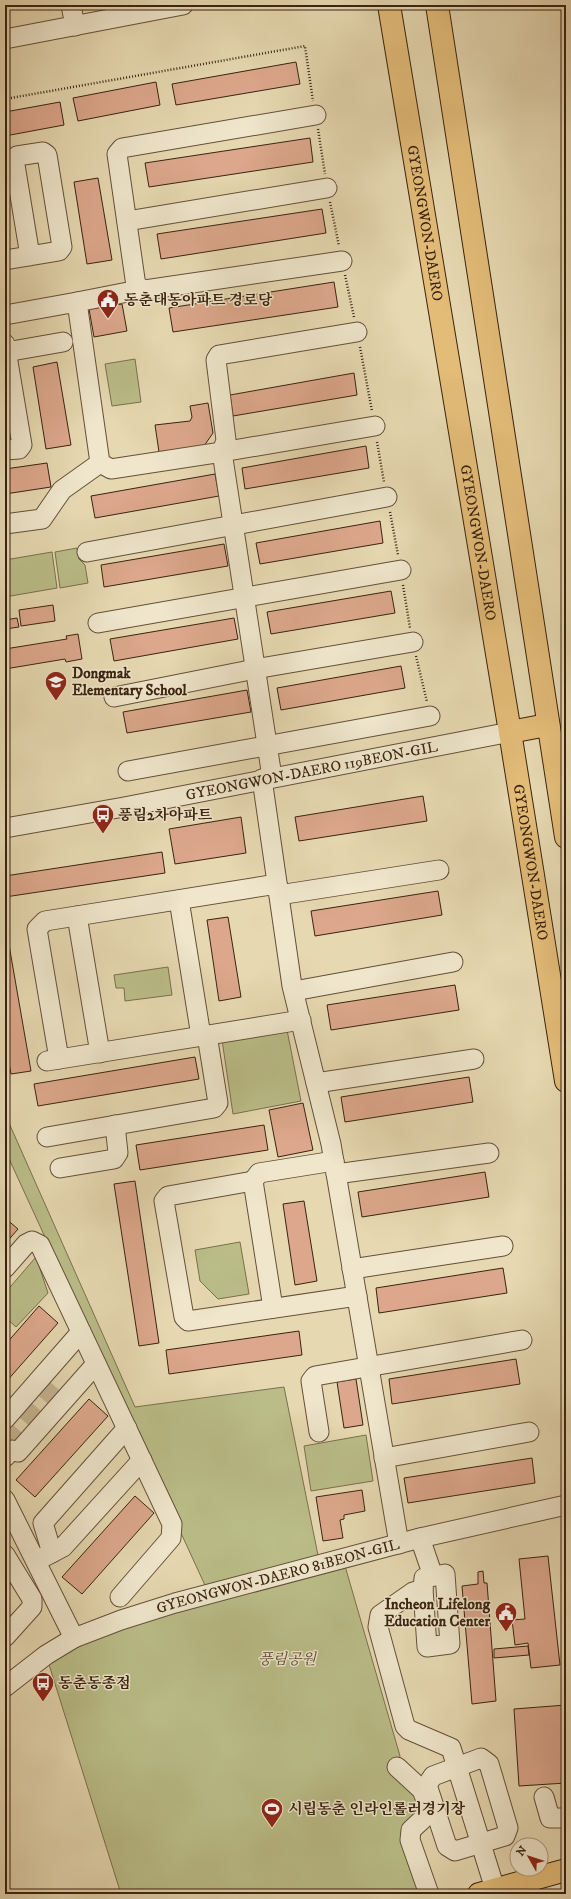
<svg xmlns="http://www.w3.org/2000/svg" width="571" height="1899" font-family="'IM FELL DW Pica','Noto Serif KR',serif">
  <rect width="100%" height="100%" fill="#e6d8b1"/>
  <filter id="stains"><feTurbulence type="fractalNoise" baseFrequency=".005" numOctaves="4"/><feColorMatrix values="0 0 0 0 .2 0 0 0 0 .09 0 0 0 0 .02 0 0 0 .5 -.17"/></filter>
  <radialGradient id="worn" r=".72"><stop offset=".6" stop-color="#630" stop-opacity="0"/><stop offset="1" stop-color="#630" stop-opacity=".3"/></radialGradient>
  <path fill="#babd88" stroke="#7a704c" d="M135 359 141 402 112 406 105 364Z
    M77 548 79 559 85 565 88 583 60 588 55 552Z
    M52 552 57 588 5 597V560Z
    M168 967 172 995 125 1001 124 988H116L114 975Z
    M287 1030 301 1101 233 1114 222 1040Z
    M5 1114 135 1407 284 1387 320 1565 343 1559 400 1756 397 1767 429 1808 411 1830 429 1894H121L46 1655 209 1594 5 1150Z
    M240 1242 249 1294 218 1299 200 1281 195 1250Z
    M36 1257 48 1293 16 1327 5 1317V1293Z
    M366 1435 373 1481 311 1491 304 1446Z"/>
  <path fill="#dca78c" stroke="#3a2311" d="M296 62 300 84 176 105 172 84Z
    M156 82 160 105 78 121 73 98Z
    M60 102 64 125 5 136V112Z
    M310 138 313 162 149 187 145 163Z
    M98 178 112 260 87 264 74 182Z
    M322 209 326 233 161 259 157 234Z
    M334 282 338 307 173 332 169 308Z
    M122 304 127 331 94 337 89 309Z
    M57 362 71 445 46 449 33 367Z
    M354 373 357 395 233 416 230 395Z
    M208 403 213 433 204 446 159 452 155 425 190 421 192 417 190 406Z
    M366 446 369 468 245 489 242 468Z
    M47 463 51 487 5 494V469Z
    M215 474 219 496 95 518 91 496Z
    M380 521 383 543 260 564 256 543Z
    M224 544 228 566 104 587 101 565Z
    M391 591 395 613 271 634 267 612Z
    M53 605 55 621 21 626 19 610Z
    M17 618 19 627 5 629V620Z
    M234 618 238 639 114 661 110 639Z
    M78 634 82 659 66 662 65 659 5 669V649L67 639 66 636Z
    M401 666 405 688 281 710 277 688Z
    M247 690 251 712 127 733 123 712Z
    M423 796 427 821 299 841 295 817Z
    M241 817 246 853 175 864 169 829Z
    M162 852 165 873 5 897V876Z
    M438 891 442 915 315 936 311 911Z
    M228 917 241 997 219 1001 207 920Z
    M5 922 31 1071 11 1074 5 1042Z
    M455 985 459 1010 331 1030 327 1005Z
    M195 1057 199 1079 38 1106 34 1084Z
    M469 1077 473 1102 345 1122 341 1097Z
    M303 1103 313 1150 278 1157 269 1110Z
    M264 1125 268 1150 140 1170 136 1145Z
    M485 1172 489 1197 362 1217 358 1192Z
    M135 1181 159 1343 139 1346 114 1184Z
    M304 1201 317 1281 295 1285 283 1204Z
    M5 1218 18 1229 5 1244Z
    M503 1268 507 1293 379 1313 376 1288Z
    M39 1306 58 1323 5 1383V1345Z
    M299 1331 302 1355 169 1374 166 1350Z
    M516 1359 520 1384 392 1404 389 1379Z
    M356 1379 363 1425 344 1428 337 1382Z
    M89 1399 108 1416 35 1497 16 1480Z
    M532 1458 535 1483 408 1503 404 1478Z
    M362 1490 365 1511 344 1515V1519L340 1520 343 1538 323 1541 316 1497Z
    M135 1496 154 1513 82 1594 62 1577Z
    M548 1556 560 1665 531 1668 528 1643 515 1645 512 1620 525 1619 519 1559Z
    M483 1571 484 1583H487L496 1701 472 1704 462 1586 478 1584V1572Z
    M5 1574 13 1581 5 1590Z
    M528 1646 529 1655 494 1658V1649Z
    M566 1705V1783L519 1786 514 1709Z"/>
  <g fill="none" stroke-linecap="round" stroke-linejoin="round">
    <path stroke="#c4b491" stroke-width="19" stroke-dasharray="19 10" stroke-linecap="butt" d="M7 1445 57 1388"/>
    <g stroke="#655039" stroke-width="21">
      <g id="minor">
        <path d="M71 5 75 26"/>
        <path d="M5 39 183 5"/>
        <path d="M127 221 327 188"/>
        <path d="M5 260 59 251 62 247 47 155 43 152 17 156 14 159 30 256"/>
        <path d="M136 286 145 290 342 261"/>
        <path d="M77 302 133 291 136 286 117 154 122 148 316 115"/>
        <path d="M5 315 77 302 100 463 111 469 222 452 272 777"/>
        <path d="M357 332 219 355 216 360 226 440 222 452 375 426"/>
        <path d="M5 344 22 445 19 449 5 450"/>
        <path d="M6 352 63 342"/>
        <path d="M5 524 42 519 62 490 100 463"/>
        <path d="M87 552 387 497"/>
        <path d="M98 623 401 570"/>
        <path d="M114 697 255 669 413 642"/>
        <path d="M128 771 430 716"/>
        <path d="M262 779 292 986 331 1144 399 1544"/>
        <path id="s1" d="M5 828 124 807 510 732"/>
        <path d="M279 895 439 870"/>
        <path d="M179 900 201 1036"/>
        <path d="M77 916 100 1053"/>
        <path d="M294 991 453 962"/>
        <path d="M59 1059 37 929 45 921 277 884"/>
        <path d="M47 1061 301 1020"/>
        <path d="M316 1083 474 1059"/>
        <path d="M47 1137 214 1108 218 1103 207 1035"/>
        <path d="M60 1168 114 1159 118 1153 115 1125"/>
        <path d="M336 1174 489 1153"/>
        <path d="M253 1181 168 1196 164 1201 184 1317 188 1321 357 1296"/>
        <path d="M5 1268 26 1244 32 1241 40 1245 172 1524 171 1538 120 1597"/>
        <path d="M352 1269 503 1246"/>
        <path d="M273 1308 253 1181 259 1173 334 1161"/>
        <path d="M5 1419 81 1332"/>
        <path d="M319 1432 311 1381 315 1376 522 1340"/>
        <path d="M5 1457 12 1450 18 1452 96 1364"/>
        <path d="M384 1458 529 1432"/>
        <path d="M5 1500 74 1638"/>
        <path d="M420 1538 433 1576"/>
        <path d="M52 1553 43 1523 127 1428"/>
        <path d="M5 1555 32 1599V1607L5 1637"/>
        <path d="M42 1558 63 1547 142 1460"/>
        <path d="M445 1574 450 1644 427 1647 423 1589 424 1578Z"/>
        <path d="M423 1589 413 1592 380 1615 378 1627 405 1726 409 1730 451 1748 495 1889"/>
        <path id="s2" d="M5 1687 46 1655 74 1638 121 1620 175 1603 420 1538 566 1505"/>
        <path d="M481 1758 489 1764 508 1828 505 1836 455 1851 447 1846 427 1785 433 1776Z"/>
        <path d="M397 1767 422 1790 429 1808 425 1817 411 1830 410 1840 429 1894"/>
        <path d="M544 1797 550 1818H566"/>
      </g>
    </g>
    <g stroke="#3a2311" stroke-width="24">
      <g id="major">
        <path id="s3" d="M389 5 510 732 566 1081"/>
        <path d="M437 5 566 837"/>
        <path d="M510 732 547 725"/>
        <path d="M479 1894 566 1870"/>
      </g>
    </g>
    <path stroke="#3a2311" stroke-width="2.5" stroke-dasharray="1 2" stroke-linecap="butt" d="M5 99 305 46 313 101
      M318 129 325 174
      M330 202 339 246
      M345 275 354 317
      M360 347 372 411
      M377 442 384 482
      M390 512 398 555
      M403 585 410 628
      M416 656 427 702"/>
    <use href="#minor" stroke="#efe6cc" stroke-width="19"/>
    <use href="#major" stroke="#e3bc78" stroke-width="22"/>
  </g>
  <defs>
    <g id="civic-pin" transform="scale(1.15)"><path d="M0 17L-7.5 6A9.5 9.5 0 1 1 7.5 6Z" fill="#8f2418" stroke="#efe6cc"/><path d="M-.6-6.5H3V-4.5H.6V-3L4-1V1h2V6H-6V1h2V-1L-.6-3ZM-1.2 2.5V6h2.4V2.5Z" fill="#fff"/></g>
    <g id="school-pin" transform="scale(1.15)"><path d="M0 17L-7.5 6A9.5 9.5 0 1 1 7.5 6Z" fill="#8f2418" stroke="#efe6cc"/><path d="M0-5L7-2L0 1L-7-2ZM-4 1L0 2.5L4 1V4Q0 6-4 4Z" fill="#fff"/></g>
    <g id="bus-pin" transform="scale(1.15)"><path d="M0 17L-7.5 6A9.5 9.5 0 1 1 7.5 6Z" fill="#8f2418" stroke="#efe6cc"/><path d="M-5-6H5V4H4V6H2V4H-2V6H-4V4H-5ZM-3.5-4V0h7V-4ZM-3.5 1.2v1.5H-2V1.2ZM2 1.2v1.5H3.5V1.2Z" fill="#fff"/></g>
    <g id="stadium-pin" transform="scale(1.15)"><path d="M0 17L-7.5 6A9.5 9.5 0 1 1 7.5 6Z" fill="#8f2418" stroke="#efe6cc"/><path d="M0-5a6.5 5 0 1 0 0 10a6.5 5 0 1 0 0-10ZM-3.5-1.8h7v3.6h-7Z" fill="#fff"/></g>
  </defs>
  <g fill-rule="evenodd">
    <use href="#civic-pin" x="108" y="300"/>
    <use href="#school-pin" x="56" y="682"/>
    <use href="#bus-pin" x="103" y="815"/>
    <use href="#civic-pin" x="506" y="1613"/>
    <use href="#bus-pin" x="43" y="1683"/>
    <use href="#stadium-pin" x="272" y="1809"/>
  </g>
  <g text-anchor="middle" stroke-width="3" stroke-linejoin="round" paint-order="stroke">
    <g font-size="15" fill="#3a2311" stroke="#efe6cc">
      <text dy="5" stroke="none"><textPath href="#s3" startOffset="221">GYEONGWON-DAERO</textPath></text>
      <text dy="5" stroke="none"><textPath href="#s3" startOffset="545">GYEONGWON-DAERO</textPath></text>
      <text dy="5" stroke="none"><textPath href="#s1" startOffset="312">GYEONGWON-DAERO 119BEON-GIL</textPath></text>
      <text dy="5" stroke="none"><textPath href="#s3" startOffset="869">GYEONGWON-DAERO</textPath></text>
      <text dy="5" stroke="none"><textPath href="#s2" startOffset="298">GYEONGWON-DAERO 81BEON-GIL</textPath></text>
    </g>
    <g font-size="15" font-weight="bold" fill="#3a2311" stroke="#efe6cc" text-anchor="start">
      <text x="124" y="305">동춘대동아파트 경로당</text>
      <text x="72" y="678">Dongmak<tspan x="72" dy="17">Elementary School</tspan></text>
      <text x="118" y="820">풍림2차아파트</text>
      <text x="490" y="1609" text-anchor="end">Incheon Lifelong<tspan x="490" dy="17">Education Center</tspan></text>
      <text x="58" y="1688">동춘동종점</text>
      <text x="288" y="1814">시립동춘 인라인롤러경기장</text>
    </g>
    <g font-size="15" font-style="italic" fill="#5a4a2f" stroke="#efe6cc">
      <text x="287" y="1664">풍림공원</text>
    </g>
  </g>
  <rect width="571" height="1899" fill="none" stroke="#e6d8b1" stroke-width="20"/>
  <rect x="6" y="6" width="559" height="1887" fill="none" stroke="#3a2311" stroke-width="2"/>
  <rect x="10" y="10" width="551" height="1879" fill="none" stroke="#3a2311"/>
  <g transform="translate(529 1857) rotate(309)"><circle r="19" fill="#efe6cc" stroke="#a79881"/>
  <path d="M0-3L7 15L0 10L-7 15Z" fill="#8f2418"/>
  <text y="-6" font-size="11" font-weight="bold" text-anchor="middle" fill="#3a2311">N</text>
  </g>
  <rect width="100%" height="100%" filter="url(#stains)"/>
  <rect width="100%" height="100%" fill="url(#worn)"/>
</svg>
